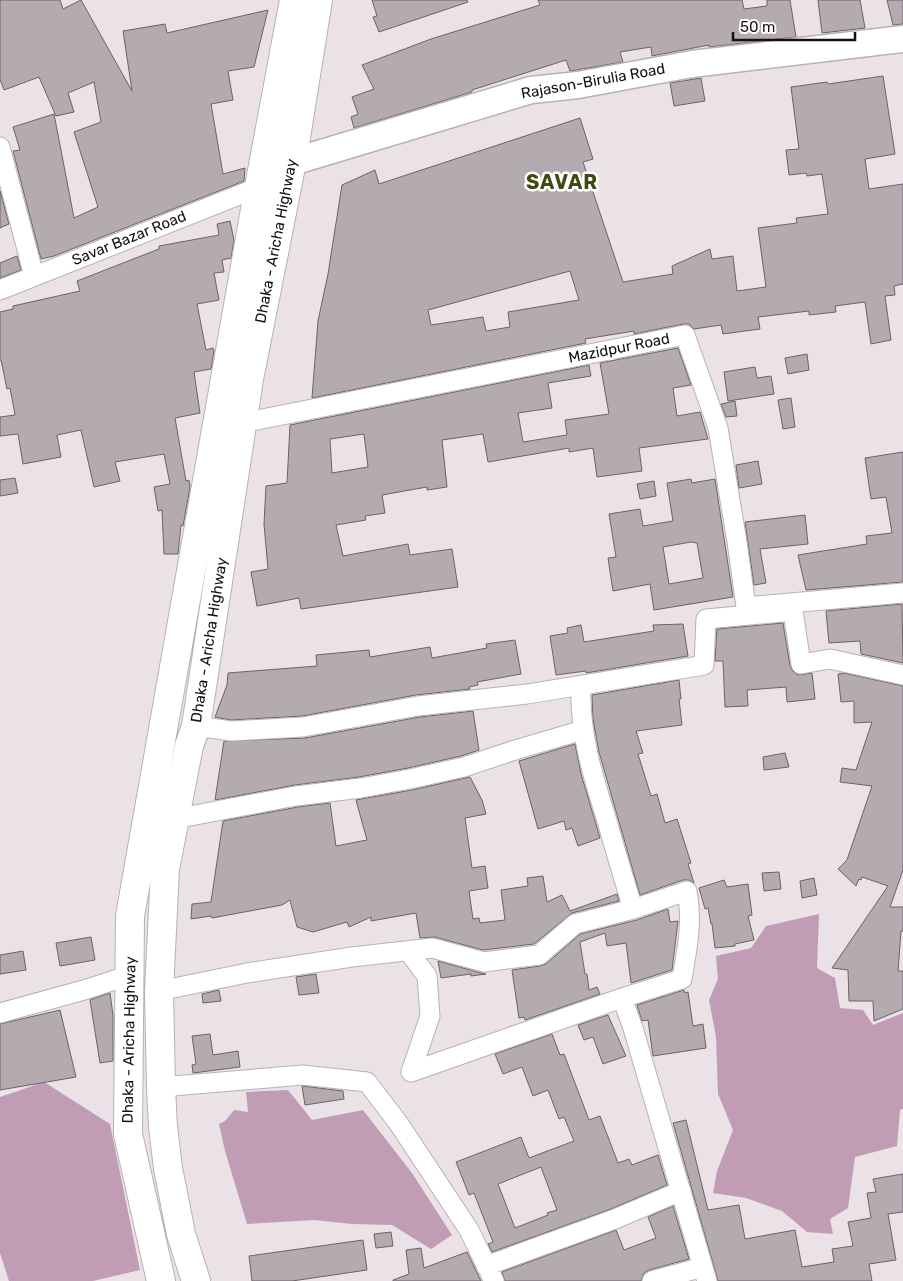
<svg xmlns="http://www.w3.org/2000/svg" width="903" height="1281" font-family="Rubik,sans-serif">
  <rect width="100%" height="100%" fill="#ebe2e8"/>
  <path fill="#c19cb5" d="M819 914 817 968 835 978 840 1008 863 1010 873 1025 903 1013V1109L900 1110 897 1146 855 1157 848 1208 830 1219 833 1234 807 1232 782 1211 746 1198 713 1193 717 1171 733 1130 718 1094 716 1037 709 1000 718 979 716 956 751 948 766 926Z
    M44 1082 110 1124 140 1270 93 1281H9L0 1253V1097Z
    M288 1090 312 1120 363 1110 412 1173 452 1235 431 1249 392 1225 352 1224 314 1220 247 1224 225 1151 219 1124 225 1121 234 1110 248 1112 246 1092Z"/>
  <path fill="#b4abb1" stroke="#6b6368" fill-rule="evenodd" d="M0 0H60L63 9 81 0 132 91 123 31 165 24 167 33 268 10 254 67 228 71 233 100 211 104 223 174 245 168 244 181 54 256 41 259 13 151 20 150 13 127 54 114 74 218 98 207 74 132 101 122 94 82 68 93 74 112 56 116 39 77 4 90 0 79Z
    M372 0H467L468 2 379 32 373 17 377 16Z
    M538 0H742L744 9 767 6V0H790L796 37 709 47V45L652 56 651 47 620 52 623 62 570 71 566 60 472 90V92L354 128 351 117 358 114 352 97 374 89 362 65 431 39 540 5Z
    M818 0H860L865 28 822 33Z
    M887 0H903V24L893 25Z
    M883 76 895 154 865 159 869 189 903 184V284L894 286 895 295 885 296 891 340 871 344 865 302 835 306 836 312 809 315V311L758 317 760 329 723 334 721 325 694 329 689 324H683L634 334V331L585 339 586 343 312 398 318 321 328 274 342 185 375 170 379 184 580 118 593 159 583 162 623 282 673 274 672 266 710 249 712 259 733 256 737 291 766 287 758 228 797 223 796 218 828 214 822 174 807 176 806 173 789 175 786 150 799 149 791 87 827 82 828 84ZM570 271 579 300 508 312 510 327 486 331 483 317 431 325 428 310Z
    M701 78 705 101 674 106 670 83Z
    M0 191 9 224 0 228Z
    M230 221 234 240 231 258 222 260 224 272 214 273 219 300 197 304 206 350 213 348 214 351 211 369 194 372 200 413 175 418 186 481 189 480 190 487 183 526 181 525 178 554H164L162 510 158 511 154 487 170 484 164 454 115 462 120 481 94 487 81 430 57 435 61 457 23 464 18 434 0 436V417L15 415 10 388 7 389 1 360H0V312L13 309V306L80 291 77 281 159 249V246L219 235 217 224Z
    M17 256 21 270 0 278V263Z
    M678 348 691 385 673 388 677 416 700 412 708 439 639 448 642 471 597 477 593 448 569 452V448L488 462 483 434 442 440 447 487 427 490V487L382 495 385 513 365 516 366 520 336 525 343 556 408 544 410 555 452 549 458 587 301 609 299 598 257 606 251 572 268 569 264 524 266 486 287 483 290 425 589 365 591 376 548 383 552 408 518 413 523 442 567 435 565 420 609 414 600 363ZM364 434 368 467 332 473 330 439Z
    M807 354 809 370 788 374 785 358Z
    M755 367 757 378 771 376 774 394 728 401 724 372Z
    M791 398 795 427 783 429 778 400Z
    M735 401 737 416 726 417 721 404Z
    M903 452V582L806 590 798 555 867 544 866 536 892 533 886 497 871 499 865 458Z
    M758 461 762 484 739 488 736 465Z
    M15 478 18 493 0 496V480Z
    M691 479 692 483 715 479 733 597 654 610 650 584 613 591 608 558 616 557 609 514 640 509 643 526 673 521 667 483ZM691 542 697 543 703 578 669 584 663 547Z
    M654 481 656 496 640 499 637 484Z
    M805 515 808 544 760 549 766 583 754 585 745 522Z
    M902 604 903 663 861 654 860 641 829 643 826 611Z
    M783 623 790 666 793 671 798 675 812 673 815 699 787 702 786 687 747 690 748 706 725 707 723 661H715L717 629Z
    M683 624 688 656 586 673V671L556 675 550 636 568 633 567 628 581 625 584 642 654 631 653 625Z
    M515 640 521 674 477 682 478 685 469 687 470 689 416 695 302 716 231 720 215 717 227 685 228 673 317 666 316 655 369 650 370 657 430 647 432 658 487 648 486 644Z
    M844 673 903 686V870L890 907H903V931H901L898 971H903V1009L874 1021 873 1001H849L848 970 832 968 888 886 862 877 861 880 859 879 856 886 838 869 847 860 872 786 840 782 842 768 856 770 872 722 854 723V701L841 702 838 674Z
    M679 680 681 699H679L682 725 636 731 643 753 638 754 651 796 657 794 665 823 677 819 691 863 688 864 694 883 689 880H683L640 895 599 752 593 719 592 695Z
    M473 711 479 750 461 756 408 768 359 777 295 785 215 800 224 741 305 738 420 717Z
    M575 744 581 774 600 838 578 846 572 828 566 830 564 821 538 829 519 761Z
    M785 753 789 767 764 770 763 757Z
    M470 777 482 800 486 814 465 818 472 868 485 866 488 888 469 891 473 919 479 918 480 923 505 920 501 890 528 886 527 878 543 876 547 902 562 895 570 911 617 894 619 901 572 913 534 944 483 950 435 937 420 938 416 913 371 921V917L349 927 347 922 313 932 297 927 290 900 282 905 212 918 211 916 191 919 192 904 211 902 223 821 298 807 330 803 336 846 367 840 356 800 412 790Z
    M779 872 781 889 764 891 762 873Z
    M814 878 817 895 802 898 800 881Z
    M724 880 727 887 748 884 752 915 748 916 754 940 735 944V946L715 948 712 924H711L708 908 705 909 699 888Z
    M668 909 670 922 678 921 672 970 631 983 626 943 607 946 605 933 580 942 585 974H587L589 990 597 987 600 994 525 1020 524 1017 519 1018 512 970 540 966 546 964 580 934 637 920Z
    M91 937 95 960 60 966 56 943Z
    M23 951 26 970 0 974V955Z
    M438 961 481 973 486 974 471 976V974L441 978Z
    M316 974 319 993 299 995 296 977Z
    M219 990 221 1001 203 1003 202 994Z
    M684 990 685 993 688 992 693 1026 703 1024 706 1048 653 1056 648 1020 642 1021 637 1005Z
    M110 993 113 1015V1061L100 1063 90 1000Z
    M60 1010 76 1077 0 1090V1024Z
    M608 1015 626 1056 603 1064 593 1037 584 1040 578 1025Z
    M210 1034 213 1055 238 1051 240 1067 193 1073 192 1065 196 1064 192 1036Z
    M552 1034 560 1055 564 1054 589 1120 600 1116 618 1163 629 1159 632 1165 658 1155 667 1185 611 1209 492 1252 488 1244 493 1242 474 1193 469 1195 456 1162 521 1137 529 1158 574 1141 564 1117 559 1119 548 1090 533 1096 522 1067 503 1074 495 1054ZM541 1167 557 1210 547 1213 548 1215 515 1228 498 1184Z
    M302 1086 343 1091 344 1099 305 1105Z
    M686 1120 708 1210 739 1205 745 1239 795 1230 802 1267 834 1262 832 1249 853 1246 848 1222 871 1218 867 1193 876 1192 873 1179 903 1174V1212L888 1214 896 1260 869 1264 872 1281H718L673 1123Z
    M673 1206 689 1259 649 1270 644 1273 641 1281H505L502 1272 616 1230 624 1250 656 1238 648 1217Z
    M391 1232 393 1246 376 1248 374 1234Z
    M363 1240 367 1270 292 1281H252L249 1256Z
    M421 1248 424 1268 467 1252 481 1281H393V1280L409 1274 406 1250Z"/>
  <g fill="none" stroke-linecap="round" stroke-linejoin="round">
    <g stroke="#b9b0b6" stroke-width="21">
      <path id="street" d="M0 147 34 276
        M0 290 259 187
        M242 423 685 335 718 428 737 542 746 607 903 593
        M196 726 231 731 303 727 418 706 527 694 704 665 706 619 793 611 801 664 830 659 903 675
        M174 819 296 796 361 788 410 779 464 767 515 750 583 730
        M633 909 687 891C693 921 687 950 682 979L622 998 633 1028 707 1281
        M408 951 427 976 430 1016 411 1072 622 998
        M159 991 247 973 352 957 432 948 484 962 539 955 575 924 633 909C624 879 615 850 607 821 593 777 579 732 581 686
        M0 1013 84 990 130 975
        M161 1087 303 1075 367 1082 399 1124 469 1230 494 1281
        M486 1266 615 1219 681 1191
        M652 1281 703 1267"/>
    </g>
    <g stroke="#b9b0b6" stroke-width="29">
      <path id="secondary" d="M292 162 531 90 578 85 692 64 903 39"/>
    </g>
    <g stroke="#b9b0b6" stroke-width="30">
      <path id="highway" d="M161 1281 128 1134 130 916 259 187 294 0
        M196 1281 181 1234 168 1168 163 1127 161 1087 159 991 165 869 189 746 196 726 249 379 292 162 318 0"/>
    </g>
    <use href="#street" stroke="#fff" stroke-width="19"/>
    <use href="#secondary" stroke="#fff" stroke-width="26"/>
    <use href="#highway" stroke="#fff" stroke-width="28"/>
  </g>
  <g text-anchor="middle" stroke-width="5" stroke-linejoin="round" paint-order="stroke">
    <g font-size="15" fill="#141113" stroke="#fff">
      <text transform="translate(593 81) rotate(-10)" y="5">Rajason-Birulia Road</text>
      <text transform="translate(129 238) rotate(-22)" y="5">Savar Bazar Road</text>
      <text transform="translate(276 241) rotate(-79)" y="5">Dhaka - Aricha Highway</text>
      <text transform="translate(619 348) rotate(-11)" y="5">Mazidpur Road</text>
      <text transform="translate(209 640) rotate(-81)" y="5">Dhaka - Aricha Highway</text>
      <text transform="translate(129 1040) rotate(-89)" y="5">Dhaka - Aricha Highway</text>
    </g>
    <g font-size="20" font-weight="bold" letter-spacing="1" fill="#414a11" stroke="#fff">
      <text x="562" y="189">SAVAR</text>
    </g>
  </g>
  <path d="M733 32v8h122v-8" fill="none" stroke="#141113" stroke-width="2.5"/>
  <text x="740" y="32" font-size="15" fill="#141113" stroke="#ffffff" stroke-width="4" paint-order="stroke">50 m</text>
</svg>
